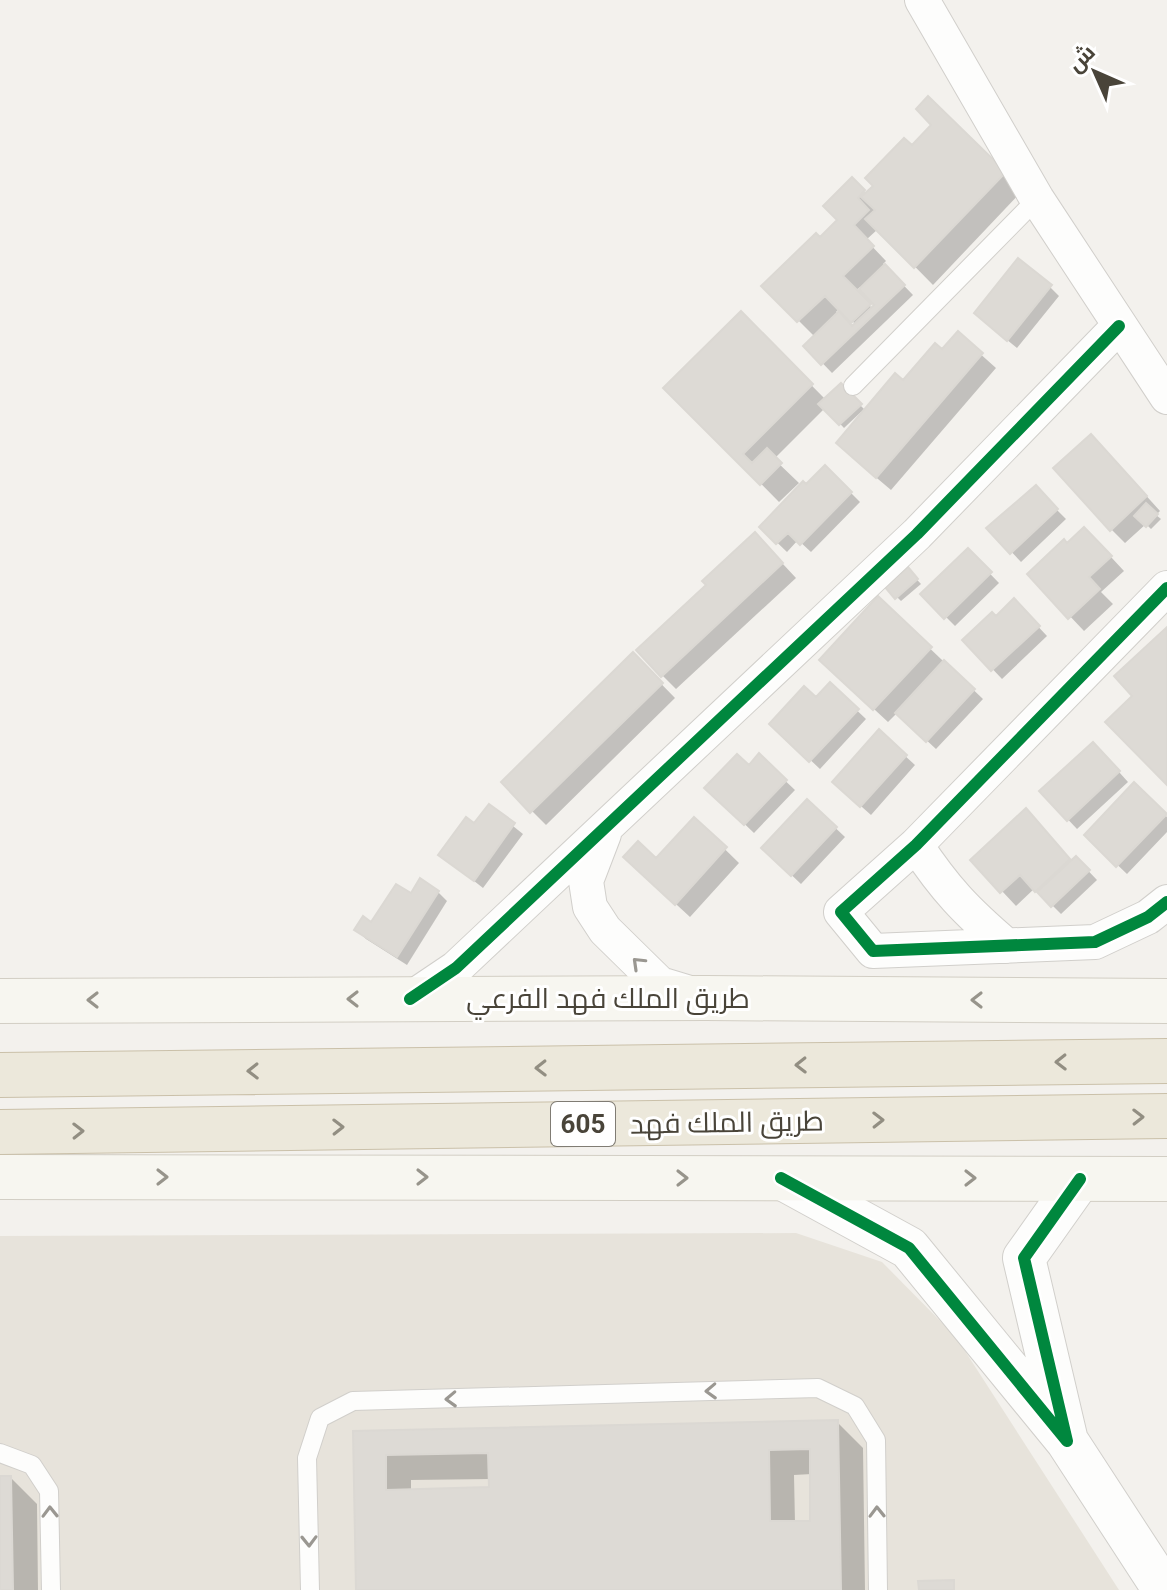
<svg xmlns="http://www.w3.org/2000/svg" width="1167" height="1590" font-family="Roboto,Cairo,sans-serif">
  <rect width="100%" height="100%" fill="#f3f1ed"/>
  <path fill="#e7e3db" d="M796 1233 882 1262 956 1337 1119 1590H0V1236Z"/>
  <path fill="#0003" fill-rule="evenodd" d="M928 99 1022 191 933 285 878 229 866 240 886 261 883 264 913 295 832 373 806 346 815 337 764 286 840 220 852 180 867 195 934 125ZM860 287 877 305 873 309 855 291ZM840 308 856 325 853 328 836 312Z
    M1050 287 1059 296 1017 348 985 322Z
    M741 314 826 400 841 386 866 411 943 352 958 334 996 368 891 490 852 457 863 414 861 412 844 428 825 408 774 459 799 483 779 502 666 388Z
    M1105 450 1160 511 1156 515 1161 519 1151 529 1146 524 1125 543 1111 529Z
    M825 467 860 502 811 552 798 540 787 552 761 527Z
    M1035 488 1066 519 1021 562 989 528Z
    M1098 543 1124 571 1101 592 1113 604 1084 631 1030 574 1067 545Z
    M769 549 796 578 676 689 662 675Z
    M968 551 999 583 955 626 923 594Z
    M908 570 921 584 901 601 888 588Z
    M878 599 983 699 936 749 897 713 888 722 835 673Z
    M1014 601 1047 636 1002 679 965 640 996 619Z
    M633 655 675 698 546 825 503 782Z
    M830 685 866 719 820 769 772 724 816 700Z
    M879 732 915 765 871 815 844 791Z
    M1102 753 1128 782 1077 829 1042 792Z
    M759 756 795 790 754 833 707 788 749 767Z
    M1134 785 1167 817V832L1127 874 1086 835Z
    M807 801 845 837 801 884 763 848Z
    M489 807 523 834 483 888 441 855 475 826Z
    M694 819 739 863 690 917 640 871 656 861Z
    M1040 825 1072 862 1076 858 1097 880 1061 914 1035 888 1016 906 973 860Z
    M438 892 447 901 407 965 366 939 357 930 372 924 411 895Z
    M837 1422 863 1448 865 1590H358L355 1433ZM812 1474V1523H795L794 1475ZM491 1479V1489L411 1491V1480Z
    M0 1478H11L37 1504 38 1590H0Z"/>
  <path fill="#dddad5" stroke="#dbd8d3" stroke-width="2" fill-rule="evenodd" d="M928 96 1006 172 914 268 865 219 875 210 861 197 873 186 865 178 904 138 912 145 931 125 916 109Z
    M852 177 865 190 858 198 869 210 854 225 874 246 843 276 871 304 851 323 825 296 797 322 761 286 816 233 820 237 837 220 823 206Z
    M1018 258 1052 285 1007 341 974 313Z
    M885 264 905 285 821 365 803 346 839 311 852 326 874 305 859 289Z
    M741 311 813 384 743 454 752 463 767 448 782 463 760 485 663 388Z
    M958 331 983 353 876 478 836 443 895 373 903 380 935 343 942 349Z
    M841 383 862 404 839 425 818 404Z
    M1091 434 1147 496 1110 531 1053 468Z
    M825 465 852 492 800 545 788 533 776 544 759 527 803 481 806 484Z
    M1036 485 1058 509 1010 554 986 528Z
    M1146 503 1158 514 1146 527 1134 516Z
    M1084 527 1112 556 1089 577 1100 589 1068 619 1027 574 1064 539 1067 543Z
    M755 532 783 563 661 677 636 650 706 585 702 581Z
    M968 548 992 572 944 619 920 594Z
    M908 567 918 579 895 599 885 587Z
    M878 596 932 647 873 710 819 660Z
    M1014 598 1040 626 991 671 962 640 992 612 996 616Z
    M1167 627V785L1105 722 1132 696 1114 676Z
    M633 652 663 683 530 813 501 782Z
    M944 660 975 689 926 742 895 713Z
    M830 682 859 709 809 762 769 724 804 686 816 697Z
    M879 729 907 755 860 807 832 782Z
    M1093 742 1120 771 1067 821 1039 791Z
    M759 753 787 780 744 825 704 788 737 754 749 765Z
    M1134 782 1167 814 1116 867 1084 835Z
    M807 799 837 827 791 876 761 848Z
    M489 804 515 823 474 881 438 855 466 817 474 823Z
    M1026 808 1070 859 1035 892 1020 875 1000 893 970 860Z
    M694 817 727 847 675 905 623 857 638 841 656 858Z
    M1076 856 1090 870 1051 907 1037 892Z
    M420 878 439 891 397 957 354 930 363 916 371 922 396 884 411 893Z
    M838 1420 841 1590H356L353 1431ZM810 1449V1521H770L769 1450ZM488 1453 489 1487 386 1490V1455Z
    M0 1476H11L13 1590H0Z
    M954 1580V1590H919L918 1581Z"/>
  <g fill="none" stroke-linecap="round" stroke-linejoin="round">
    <g stroke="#d1cfcb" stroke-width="20">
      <path id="service" d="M853 386 1037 199
        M0 1453 32 1465 49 1491 51 1590
        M310 1590 307 1458 320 1418 353 1401 818 1388 855 1406 876 1440 878 1590"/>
    </g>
    <g stroke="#d1cfcb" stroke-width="36">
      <path id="minor" d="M922 0 1037 199 1167 397
        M1167 588 916 845 841 912 873 951 1095 942 1148 917 1167 902
        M604 834 586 881 590 907 605 930 660 984 693 994
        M916 845C945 889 966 911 1007 946
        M410 999 456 968 917 534 1119 326"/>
    </g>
    <g stroke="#d1cfcb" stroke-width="44">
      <path id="tertiary" d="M781 1178 909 1248 1067 1441 1024 1258 1080 1179
        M1067 1441 1164 1590"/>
    </g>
    <g stroke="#d2cec4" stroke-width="46">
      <path id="secondary" d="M0 1001 706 998 1167 1001
        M0 1177 1167 1179"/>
    </g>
    <g stroke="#cac0a9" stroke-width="46">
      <path id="motorway" d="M0 1075 1167 1061
        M0 1132 1167 1116"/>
    </g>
    <use href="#service" stroke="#fdfdfc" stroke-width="18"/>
    <use href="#minor" stroke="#fdfdfc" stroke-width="34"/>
    <use href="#tertiary" stroke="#fdfdfc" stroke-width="42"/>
    <use href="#secondary" stroke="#f7f6f0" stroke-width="44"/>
    <use href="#motorway" stroke="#ece8db" stroke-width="44"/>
    <g stroke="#fff" stroke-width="17">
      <path id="cycleway" d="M1167 588 916 845 841 912 873 951 1095 942 1148 917 1167 902
        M410 999 456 968 917 534 1119 326
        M781 1178 909 1248 1067 1441 1024 1258 1080 1179"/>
    </g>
    <use href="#cycleway" stroke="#00873e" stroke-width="12"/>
  </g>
  <defs><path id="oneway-chevron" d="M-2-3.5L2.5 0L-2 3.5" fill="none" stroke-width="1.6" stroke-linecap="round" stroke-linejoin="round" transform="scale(2)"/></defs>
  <g stroke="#9a9791">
    <use href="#oneway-chevron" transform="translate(638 963) rotate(-136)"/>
    <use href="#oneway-chevron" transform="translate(711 1391) rotate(178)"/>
    <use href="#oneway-chevron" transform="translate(451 1399) rotate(178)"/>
    <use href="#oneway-chevron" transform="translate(50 1512) rotate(-91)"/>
    <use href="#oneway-chevron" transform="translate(877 1512) rotate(-91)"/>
    <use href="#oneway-chevron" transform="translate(309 1541) rotate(89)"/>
  </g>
  <g stroke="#97948b">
    <use href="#oneway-chevron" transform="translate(353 999) rotate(180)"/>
    <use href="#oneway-chevron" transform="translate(93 1000) rotate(180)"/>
    <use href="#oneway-chevron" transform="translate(977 1000) rotate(-180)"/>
    <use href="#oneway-chevron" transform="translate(162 1177)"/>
    <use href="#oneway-chevron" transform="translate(422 1177)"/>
    <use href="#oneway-chevron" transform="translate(682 1178)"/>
    <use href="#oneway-chevron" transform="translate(970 1178)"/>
  </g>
  <g stroke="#928e82">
    <use href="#oneway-chevron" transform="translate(1061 1062) rotate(179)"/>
    <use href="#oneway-chevron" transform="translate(801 1065) rotate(179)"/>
    <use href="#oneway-chevron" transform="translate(541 1068) rotate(179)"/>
    <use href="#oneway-chevron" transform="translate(253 1071) rotate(179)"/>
    <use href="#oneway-chevron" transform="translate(1138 1117) rotate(-1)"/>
    <use href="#oneway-chevron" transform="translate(878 1120) rotate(-1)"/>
    <use href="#oneway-chevron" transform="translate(338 1127) rotate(-1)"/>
    <use href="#oneway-chevron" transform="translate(78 1131) rotate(-1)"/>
  </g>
  <g text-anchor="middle" stroke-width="6" stroke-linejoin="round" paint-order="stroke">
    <rect fill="#fff" stroke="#807c74" stroke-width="2" x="551" y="1102" width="64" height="44" rx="6"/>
    <g font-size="26" font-weight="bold" fill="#494439">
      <text x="583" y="1133">605</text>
    </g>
    <g font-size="28" fill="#494439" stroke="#fff">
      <text x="608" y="1008">طريق الملك فهد الفرعي</text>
      <text transform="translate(727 1122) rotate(-1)" y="10">طريق الملك فهد</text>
    </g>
  </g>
  <g transform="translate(1095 72) rotate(315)" stroke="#ffffff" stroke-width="6" paint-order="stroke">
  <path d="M0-6L14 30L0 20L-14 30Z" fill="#494439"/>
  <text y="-12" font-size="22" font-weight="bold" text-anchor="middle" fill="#494439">ش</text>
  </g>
</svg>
